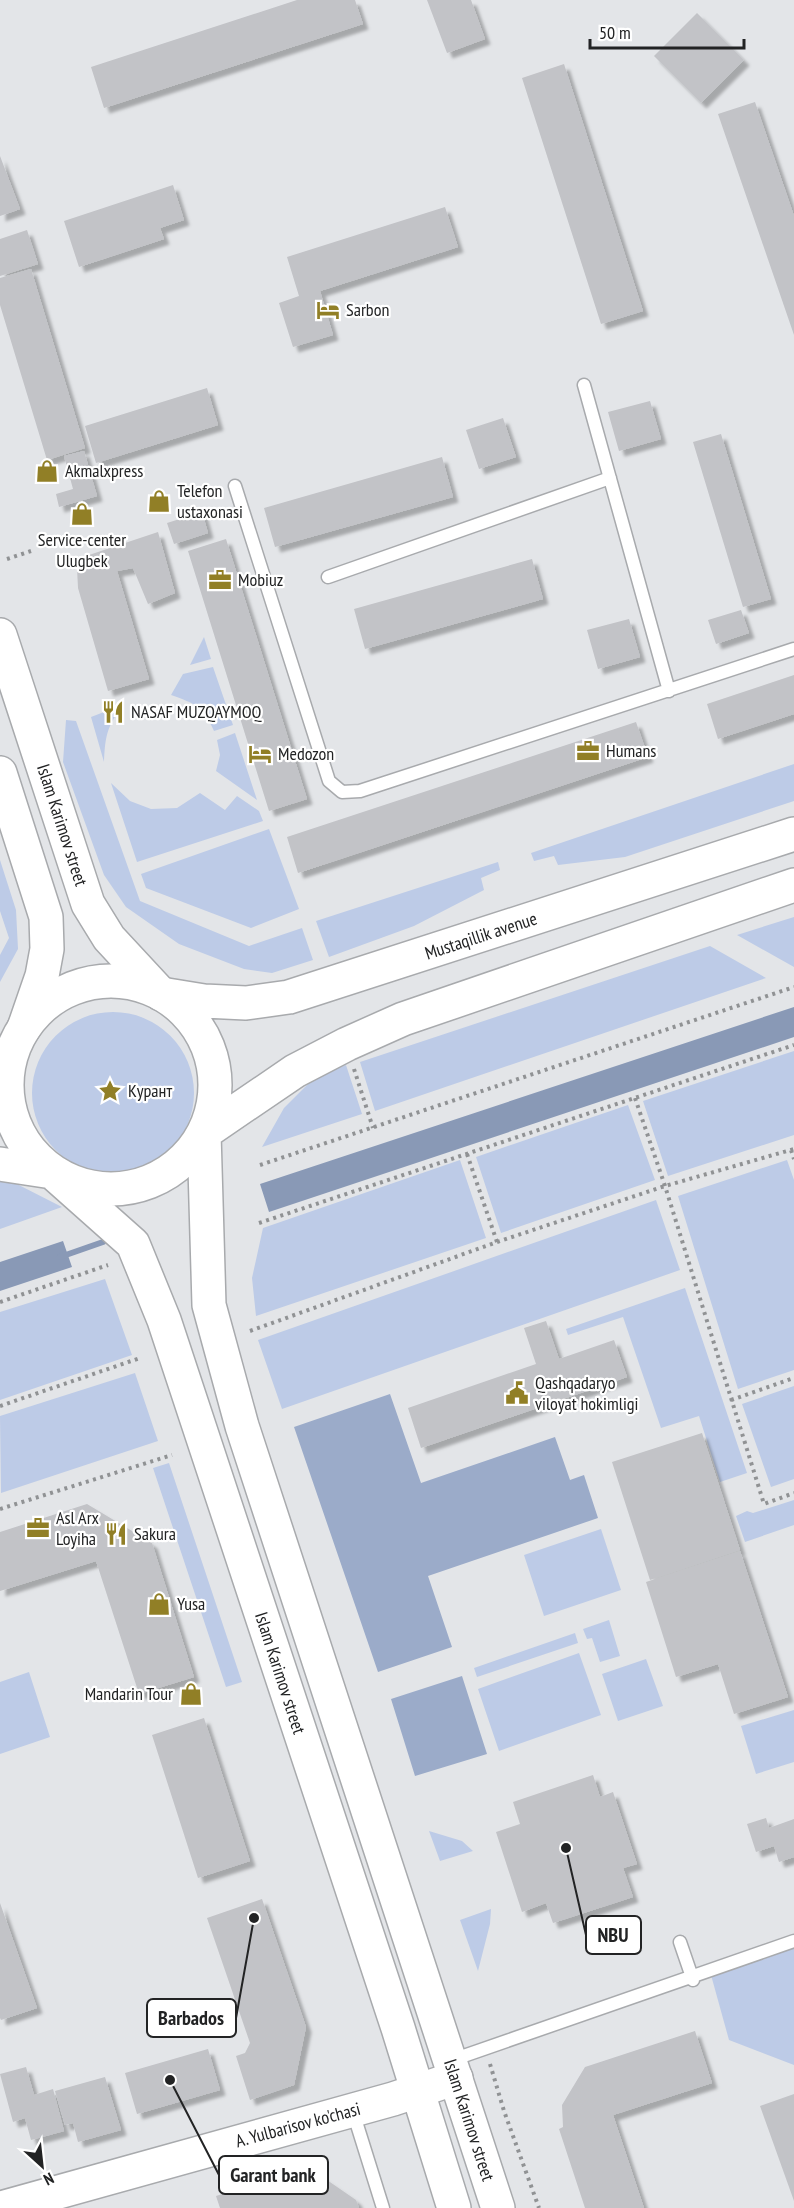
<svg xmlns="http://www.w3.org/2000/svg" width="794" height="2208" font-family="'PT Sans Narrow',sans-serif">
  <defs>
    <filter id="shadow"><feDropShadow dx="5.5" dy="5.5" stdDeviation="1.5" flood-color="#0004"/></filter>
  </defs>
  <rect width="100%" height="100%" fill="#e3e5e8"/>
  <path fill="#bdcbe7" d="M204 637 211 659 190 665Z
    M213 667 233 725 214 731C203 706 196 704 171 695L183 674Z
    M117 707 119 711C106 728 105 741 104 762L91 717Z
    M66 720 76 721 140 901 249 946 302 928 313 960 272 973 244 969 179 944 126 907 104 875 63 762Z
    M235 733 257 800 216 771 220 755 217 740Z
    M794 764V801L625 857 558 865 554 856 534 861 531 853Z
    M111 783 130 801 151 809 177 808 200 793 225 810 237 796 259 811 263 821 137 862Z
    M269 829 299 909 251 928 146 888 141 874Z
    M0 860 16 910 18 949 0 982V955L9 938 0 911Z
    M498 862 500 870 481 878 484 890 414 926 329 957 316 921Z
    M794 917V967L737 935Z
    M710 946 766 978 375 1111 360 1062Z
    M32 1093a81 81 0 1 1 162 0a81 81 0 1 1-162 0Z
    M794 1051V1135L668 1176 643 1101Z
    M346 1065 362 1114 262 1147 284 1108 313 1079Z
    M628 1105 655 1180 501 1233 476 1157Z
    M460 1160 486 1238 256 1316 252 1278 263 1228Z
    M787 1160 794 1180V1370L738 1389 678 1196Z
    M9 1180 62 1207 0 1229V1181Z
    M656 1200 680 1270 282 1409 258 1340Z
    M105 1279 132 1355 0 1400V1312Z
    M685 1288 747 1473 720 1482 699 1416 661 1428 623 1317 568 1335 566 1329Z
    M135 1373 158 1441 1 1493 0 1416Z
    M794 1386V1479L771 1487 742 1404Z
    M169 1463 242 1682 226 1687 153 1468Z
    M794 1500V1525L745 1542 736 1516 747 1511 753 1513Z
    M601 1529 621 1590 544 1616 524 1555Z
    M609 1620 620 1656 600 1662 592 1638 587 1639 583 1629Z
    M575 1633 578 1643 477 1677 474 1668Z
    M579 1653 601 1715 499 1751 478 1689Z
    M646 1659 663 1706 618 1721 602 1674Z
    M29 1672 50 1737 0 1754V1682Z
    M794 1710V1762L756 1774 741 1726Z
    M429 1831 462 1841 473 1851 440 1861Z
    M491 1909 490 1924 478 1971 460 1920Z
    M794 1945V2065L729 2040 711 1975Z"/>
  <path fill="#9babc9" d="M390 1394 421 1483 555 1437 570 1480 584 1475 598 1518 428 1576 452 1647 378 1672 294 1427Z
    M462 1676 487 1754 415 1776 391 1699Z"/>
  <path fill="#8999b6" d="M794 1007V1037L269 1212 260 1184Z
    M63 1241 72 1267 0 1291V1262Z"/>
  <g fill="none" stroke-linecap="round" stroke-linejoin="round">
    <path stroke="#8999b6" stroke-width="6" d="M60 1257 103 1242"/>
  </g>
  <path fill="#c2c3c7" filter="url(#shadow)" d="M297 0H355L363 24 104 108 91 67Z
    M427 0H471L485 39 447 53Z
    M697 13 744 60 701 103 654 56Z
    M564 64 643 311 601 324 522 78Z
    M755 102 794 216V335L718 114Z
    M0 156 20 209 0 216Z
    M173 185 184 220 160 228 164 239 79 267 64 221Z
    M445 207 458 247 320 291 333 335 293 347 279 303 299 296 287 257Z
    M27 230 38 264 0 276V239Z
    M31 269 85 448 47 460 0 305V278Z
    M207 388 218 425 96 463 85 426Z
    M650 401 661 439 619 451 608 412Z
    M503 418 516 457 479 469 466 430Z
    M721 434 771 599 743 607 693 442Z
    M84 451 97 496 59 507 56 494 73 489 64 456Z
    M442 457 453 497 275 547 264 508Z
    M202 512 208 533 174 544 167 523Z
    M158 532 175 593 148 604 133 568 117 571 149 679 108 691 78 588 77 568 83 557Z
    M226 539 307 799 269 811 188 551Z
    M532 559 543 599 365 649 354 609Z
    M741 610 749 633 716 644 708 620Z
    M629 619 640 657 598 669 587 630Z
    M794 675V714L718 739 707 704Z
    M636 722 648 757 298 873 287 837Z
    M546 1321 559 1359 614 1340 627 1377 421 1448 408 1408 536 1364 524 1328Z
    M702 1433 740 1550 650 1580 612 1462Z
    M87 1504 152 1543 194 1677 139 1694 96 1561 0 1591V1532Z
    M740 1551 788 1697 734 1714 718 1664 676 1677 646 1582Z
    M204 1718 250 1861 198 1878 152 1735Z
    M593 1775 600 1797 613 1792 637 1864 623 1868 633 1897 553 1923 546 1903 522 1912 496 1832 520 1824 513 1802Z
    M766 1818 769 1828 794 1819V1857L779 1862 774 1846 756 1852 747 1824Z
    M262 1899 306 2027 294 2085 250 2100 236 2056 245 2053 250 2043 207 1918Z
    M0 1903 37 2008 1 2020 0 2018Z
    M695 2031 712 2083 613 2115 644 2208H585L559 2129 563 2127 562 2105 585 2067Z
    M208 2049 220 2090 137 2114 125 2073Z
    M26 2067 34 2095 53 2089 64 2131 31 2140 25 2118 13 2122 0 2074Z
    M105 2077 121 2130 78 2142 73 2123 65 2125 55 2091Z
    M794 2094V2201L760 2106Z
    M308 2167 356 2200 359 2208H220L216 2196Z"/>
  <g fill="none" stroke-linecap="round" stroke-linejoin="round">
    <g stroke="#a8aaad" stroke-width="15">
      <path id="lane" d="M584 385 669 691
        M235 486 329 781 342 792 360 791 794 649
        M328 577 610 478
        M680 1942 693 1980
        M452 2060 794 1941
        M353 2112 383 2208"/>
    </g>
    <g stroke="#a8aaad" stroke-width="36">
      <path id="secondary" d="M0 635 88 904 109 938 161 994
        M0 773 46 917 47 949 42 976 24 1028
        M1 2208 393 2099 456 2078"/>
    </g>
    <g stroke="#a8aaad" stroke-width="36">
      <path id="primary" d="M7 1085a104 104 0 1 1 208 0a104 104 0 1 1-208 0Z
        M161 994 204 1001 246 1003 289 997 794 834
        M0 1164 52 1172 133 1244 164 1320 398 2028 454 2208
        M498 2208 242 1426 209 1305 204 1133 295 1071 347 1044 403 1019 794 885"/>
    </g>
    <path stroke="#909294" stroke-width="4" stroke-dasharray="3 4.5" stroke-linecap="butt" d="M7 559 31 551
      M354 1069 373 1128
      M635 1098 665 1186 764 1504 794 1493
      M791 1150 794 1159
      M467 1154 497 1242
      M260 1165 794 987
      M259 1223 794 1045
      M0 1302 108 1265
      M250 1331 497 1242 665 1186 794 1149
      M731 1400 794 1378
      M0 1406 140 1358
      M0 1509 172 1455
      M490 2064 504 2111 539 2208"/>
    <use href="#lane" stroke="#fff" stroke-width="12"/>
    <use href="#secondary" stroke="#fff" stroke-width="33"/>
    <use href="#primary" stroke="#fff" stroke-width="33"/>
  </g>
  <defs>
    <g id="hotel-bare" transform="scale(1.8)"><path d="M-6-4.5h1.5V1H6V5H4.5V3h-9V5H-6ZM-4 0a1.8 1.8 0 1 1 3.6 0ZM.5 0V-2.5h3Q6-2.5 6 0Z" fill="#917f26" stroke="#fff" stroke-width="2.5" paint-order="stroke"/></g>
    <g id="shop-bare" transform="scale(1.8)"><path d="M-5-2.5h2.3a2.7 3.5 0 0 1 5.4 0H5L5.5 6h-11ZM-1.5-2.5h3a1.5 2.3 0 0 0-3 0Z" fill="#917f26" stroke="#fff" stroke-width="2.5" paint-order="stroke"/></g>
    <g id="office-bare" transform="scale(1.8)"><path d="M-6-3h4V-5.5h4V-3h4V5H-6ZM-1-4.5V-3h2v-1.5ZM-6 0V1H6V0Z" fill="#917f26" stroke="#fff" stroke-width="2.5" paint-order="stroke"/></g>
    <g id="restaurant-bare" transform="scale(1.8)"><path d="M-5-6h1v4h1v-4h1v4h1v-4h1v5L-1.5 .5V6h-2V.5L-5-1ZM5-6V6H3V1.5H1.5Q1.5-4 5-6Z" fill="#917f26" stroke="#fff" stroke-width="2.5" paint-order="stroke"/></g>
    <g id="sight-bare" transform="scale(1.8)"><path d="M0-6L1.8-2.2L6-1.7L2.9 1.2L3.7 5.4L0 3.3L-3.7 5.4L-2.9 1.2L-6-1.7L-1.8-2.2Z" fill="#917f26" stroke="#fff" stroke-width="2.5" paint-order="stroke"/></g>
    <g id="civic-bare" transform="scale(1.8)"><path d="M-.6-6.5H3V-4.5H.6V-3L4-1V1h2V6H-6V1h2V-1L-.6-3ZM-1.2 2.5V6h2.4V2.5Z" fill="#917f26" stroke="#fff" stroke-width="2.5" paint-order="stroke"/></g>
  </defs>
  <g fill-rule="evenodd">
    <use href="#hotel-bare" x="328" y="310"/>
    <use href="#shop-bare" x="47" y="471"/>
    <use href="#shop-bare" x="159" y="501"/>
    <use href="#shop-bare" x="82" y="514"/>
    <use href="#office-bare" x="220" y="580"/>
    <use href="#restaurant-bare" x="113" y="712"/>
    <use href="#office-bare" x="588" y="751"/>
    <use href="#hotel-bare" x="260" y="754"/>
    <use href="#sight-bare" x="110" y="1091"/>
    <use href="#civic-bare" x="517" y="1393"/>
    <use href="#office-bare" x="38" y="1528"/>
    <use href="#restaurant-bare" x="116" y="1534"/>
    <use href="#shop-bare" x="159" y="1604"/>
    <use href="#shop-bare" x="191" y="1694"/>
  </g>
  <g text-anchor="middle" stroke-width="4.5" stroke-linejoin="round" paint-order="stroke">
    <g font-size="18" fill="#222324" stroke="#fff" text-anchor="start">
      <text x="346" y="316">Sarbon</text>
      <text x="65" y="477">Akmalxpress</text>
      <text x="177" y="497">Telefon<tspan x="177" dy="21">ustaxonasi</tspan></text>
      <text x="82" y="546" text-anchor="middle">Service-center<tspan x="82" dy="21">Ulugbek</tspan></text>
      <text x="238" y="586">Mobiuz</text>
      <text x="131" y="718">NASAF MUZQAYMOQ</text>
      <text x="606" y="757">Humans</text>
      <text x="278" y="760">Medozon</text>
      <text x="128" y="1097">Курант</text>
      <text x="535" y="1389">Qashqadaryo<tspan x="535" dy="21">viloyat hokimligi</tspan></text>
      <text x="56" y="1524">Asl Arx<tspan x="56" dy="21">Loyiha</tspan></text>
      <text x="134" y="1540">Sakura</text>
      <text x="177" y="1610">Yusa</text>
      <text x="173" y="1700" text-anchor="end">Mandarin Tour</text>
    </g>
    <g font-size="18" fill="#222324" stroke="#fff">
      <text transform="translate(62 825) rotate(72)" y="6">Islam Karimov street</text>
      <text transform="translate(481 936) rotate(-18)" y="6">Mustaqillik avenue</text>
      <text transform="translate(280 1673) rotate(72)" y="6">Islam Karimov street</text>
      <text transform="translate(469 2120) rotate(72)" y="6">Islam Karimov street</text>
      <text transform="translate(298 2125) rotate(-15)" y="6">A. Yulbarisov ko'chasi</text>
    </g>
  </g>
  <path fill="none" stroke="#222324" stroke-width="2" d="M566 1848L586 1935M254 1918L236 2018M170 2080L219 2175"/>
  <g fill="#222324" stroke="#fff" stroke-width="2">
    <circle cx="566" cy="1848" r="6"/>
    <circle cx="254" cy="1918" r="6"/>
    <circle cx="170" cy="2080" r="6"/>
  </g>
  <g fill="#fff" stroke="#222324" stroke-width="2">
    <rect x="586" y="1916" width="55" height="38" rx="6"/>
    <rect x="147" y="1999" width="89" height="38" rx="6"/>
    <rect x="219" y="2156" width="109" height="38" rx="6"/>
  </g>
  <g font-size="20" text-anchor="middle" font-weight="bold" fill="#222324">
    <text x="613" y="1942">NBU</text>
    <text x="191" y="2025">Barbados</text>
    <text x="273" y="2182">Garant bank</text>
  </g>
  <g transform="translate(42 2166) rotate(153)" stroke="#ffffff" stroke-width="4.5" paint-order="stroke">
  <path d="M0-4.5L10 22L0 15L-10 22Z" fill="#222324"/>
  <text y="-9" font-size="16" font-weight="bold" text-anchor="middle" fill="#222324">N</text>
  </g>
  <path d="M590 39v9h154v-9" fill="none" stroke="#222324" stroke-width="3"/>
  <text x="599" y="39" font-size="18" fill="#222324" stroke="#ffffff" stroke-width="4.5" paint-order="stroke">50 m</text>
</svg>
